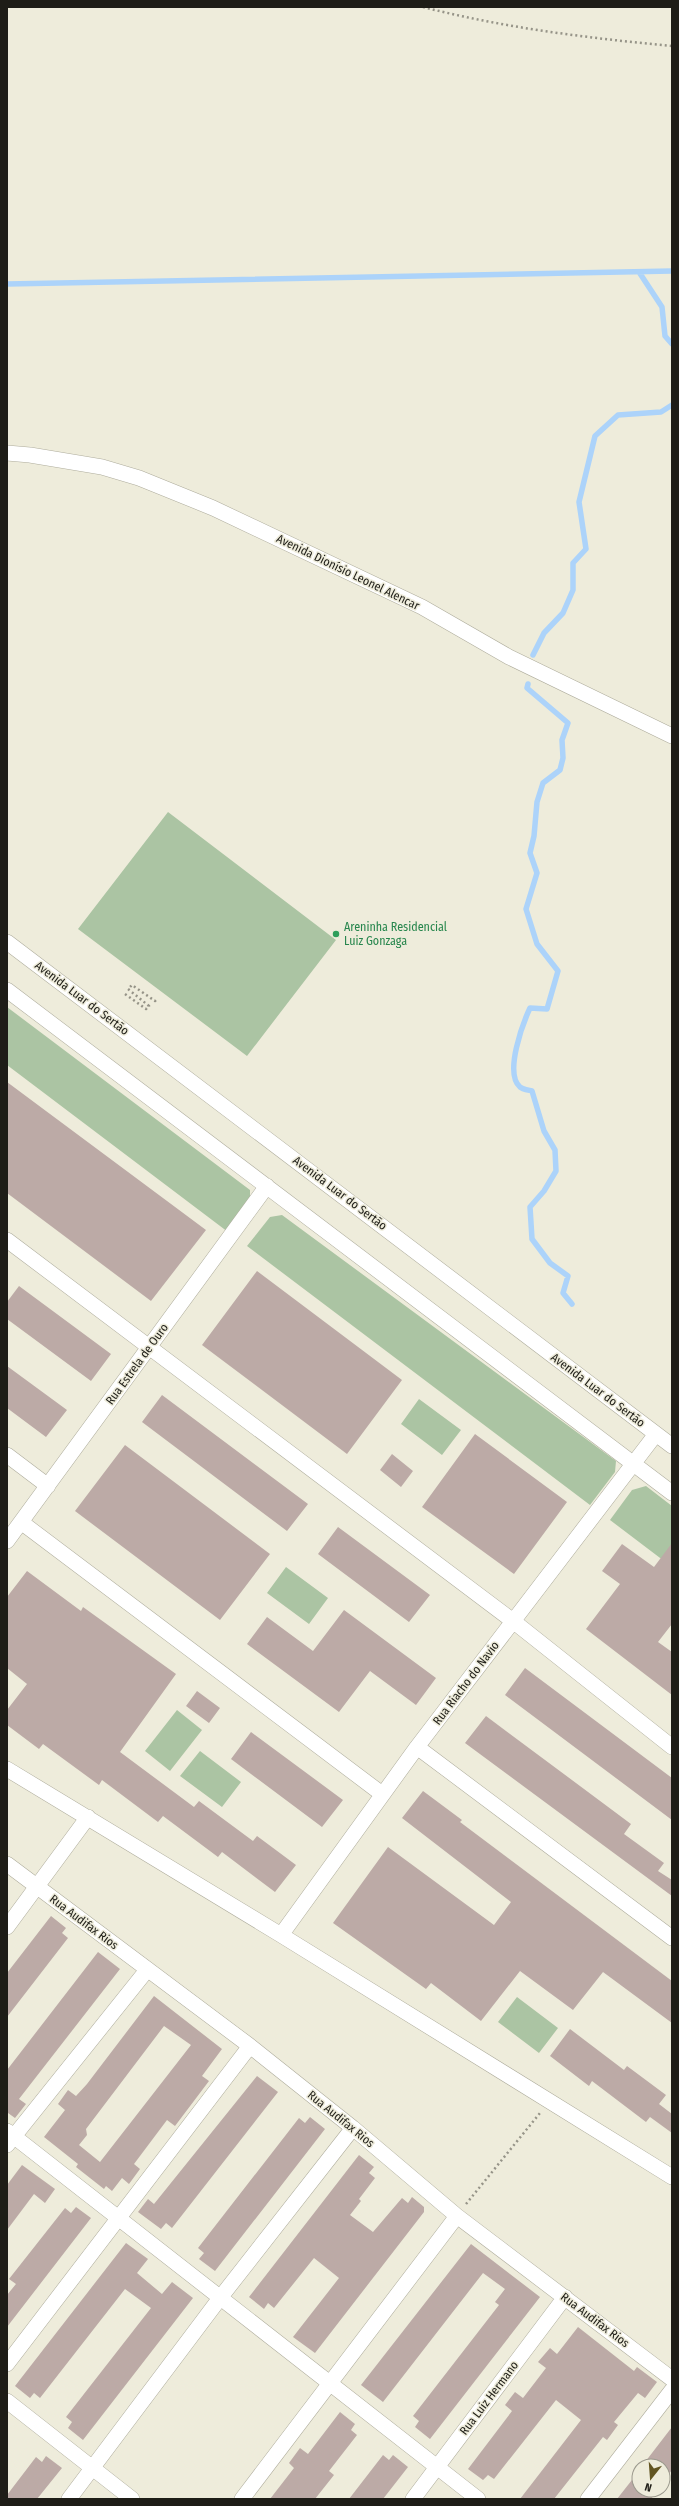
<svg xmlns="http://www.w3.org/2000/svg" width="679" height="2506" font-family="'Fira Sans Condensed',sans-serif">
  <rect width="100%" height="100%" fill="#eeecdb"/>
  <path fill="#abc4a3" d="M168 812 336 940 247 1056 78 929Z
    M7 1007 250 1190V1199L228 1232 7 1065Z
    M282 1215 616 1461 615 1472 590 1505 247 1246 270 1217Z
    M419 1399 461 1430 442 1455 401 1424Z
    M646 1486 672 1506V1567L610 1520 632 1490Z
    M286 1567 328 1598 309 1624 267 1593Z
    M177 1710 202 1730 170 1771 145 1751Z
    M200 1751 241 1782 222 1807 180 1776Z
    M517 1997 558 2028 539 2053 498 2022Z"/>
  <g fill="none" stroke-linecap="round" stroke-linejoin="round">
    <path stroke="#acd3fa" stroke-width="5.5" d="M639 272 662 307 665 336 672 344
      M7 284 672 271
      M533 655 544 633 563 613 573 590V563L586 549 579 502 595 436 618 415 661 412 672 405
      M528 684 527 688 568 723 562 740 563 758 560 770 543 783 537 802 534 836 530 853 537 873 526 909 537 944 558 971 547 1009 530 1008C523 1023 504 1073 520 1087 522 1089 528 1090 532 1091L544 1131 555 1150 556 1171 544 1191 530 1207 532 1239 550 1263 568 1276 563 1293 572 1304"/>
  </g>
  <path fill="#bcaaa6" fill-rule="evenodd" d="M7 1082 206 1230 151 1301 7 1193Z
    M257 1271 402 1380 347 1454 202 1345Z
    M19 1286 111 1354 91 1381 7 1319V1302Z
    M7 1366 67 1410 46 1437 7 1408Z
    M162 1395 308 1504 287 1531 142 1422Z
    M475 1434 567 1502 514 1574 422 1507Z
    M125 1445 270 1554 220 1620 75 1511Z
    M392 1454 413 1471 401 1487 380 1470Z
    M338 1527 430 1595 409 1622 318 1554Z
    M672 1543V1624L658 1642 672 1652V1695L586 1629 620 1584 602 1571 622 1544 654 1567Z
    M27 1571 81 1611 83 1607 176 1674 120 1752 194 1807 199 1801 253 1841 257 1836 296 1865 275 1892 222 1852 218 1857 163 1816 158 1822 102 1780 99 1785 43 1744 39 1749 7 1725V1710L27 1684 7 1668V1597Z
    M344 1610 436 1678 416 1705 370 1671 339 1712 247 1644 267 1617 313 1651Z
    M525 1668 672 1778V1820L505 1695Z
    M197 1691 220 1708 209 1723 186 1706Z
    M486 1716 631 1824 624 1834 664 1863 658 1871 672 1880V1896L465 1743Z
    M251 1732 343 1800 322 1827 231 1759Z
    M423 1791 462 1820 460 1822 672 1981V2023L603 1972 573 2010 520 1971 481 2021 431 1983 426 1989 333 1923 388 1847 494 1925 511 1902 402 1818Z
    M51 1916 66 1928 62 1933 68 1938 7 2017V1973Z
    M98 1952 120 1969 19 2099 26 2104 15 2118 8 2113 7 2115V2070Z
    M154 1996 222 2049 202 2076 209 2081 175 2126 167 2120 134 2164 140 2169 129 2184 122 2178 112 2191 106 2186 104 2189 76 2167 78 2164 44 2137 65 2110 58 2104 68 2090 76 2096 87 2084ZM164 2026 191 2045 100 2162 79 2145 87 2135 86 2129Z
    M570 2029 624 2070 627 2066 666 2095 659 2104 672 2114V2133L650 2117 646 2122 592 2081 589 2086 550 2056Z
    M257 2076 278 2092 172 2228 166 2223 161 2229 138 2212 148 2199 154 2204Z
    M310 2117 325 2129 215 2271 199 2259 204 2253 198 2248 299 2118 305 2123Z
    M359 2155 374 2167 369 2173 375 2178 359 2199 361 2201 350 2215 373 2232 402 2198 408 2203 412 2197 424 2207V2212L315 2353 293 2337 339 2278 314 2258 274 2308 268 2303 264 2309 249 2297Z
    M22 2165 55 2189 45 2203 34 2194 7 2230V2185Z
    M76 2207 91 2218 7 2327V2295L16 2284 9 2279 65 2208 71 2213Z
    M126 2243 148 2259 137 2273 162 2294 172 2282 193 2298 83 2440 68 2428 72 2422 66 2417 151 2308 125 2289 40 2398 34 2393 30 2398 15 2386Z
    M471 2244 540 2297 430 2439 415 2427 419 2421 413 2416 499 2305 495 2302 505 2289 483 2273 383 2402 361 2385Z
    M578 2327 634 2371 637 2367 657 2382 645 2398 638 2393 614 2422 618 2425 607 2440 603 2437 554 2499H520L581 2420 556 2400 494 2479 488 2475 483 2480 468 2469 512 2411 505 2405 515 2392 523 2398 546 2368 538 2362 550 2348 557 2354Z
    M340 2412 355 2424 351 2430 357 2435 329 2471 334 2475 315 2499H270L294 2468 289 2463 300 2448 308 2454Z
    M672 2427V2470L663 2481V2466H642Z
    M383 2455 389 2460 393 2455 408 2467 383 2499H349Z
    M46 2456 62 2468 37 2499H7V2495L36 2457 42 2462Z
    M639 2471V2490L657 2491 651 2499H617Z"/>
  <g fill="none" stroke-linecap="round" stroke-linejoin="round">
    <g stroke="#aeac9c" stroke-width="16">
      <path id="minor" d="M7 453 30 455 102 467 139 478 213 508 422 607 509 657 672 736
        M7 942 672 1446
        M7 990 672 1493
        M7 1240 513 1621 672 1747
        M7 1455 48 1486
        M21 1522 382 1794
        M7 1541 267 1186
        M417 1747 672 1938
        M7 1769 281 1935 672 2177
        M7 1864 250 2046 353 2128 457 2216 672 2379
        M7 1927 88 1817
        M281 1935 417 1747 656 1434
        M7 2131 478 2499
        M7 2145 147 1970
        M7 2364 250 2046
        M7 2401 132 2499
        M69 2499 220 2298 353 2128
        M242 2499 457 2216
        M413 2499 565 2297
        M588 2499 672 2390"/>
    </g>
    <path stroke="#969488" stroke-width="2.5" stroke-dasharray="2 3" stroke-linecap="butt" d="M423 7C505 28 588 38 672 46
      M125 994 146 1009 149 1006 128 989 132 985 155 1001 157 999
      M466 2204 540 2113"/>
    <use href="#minor" stroke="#fff" stroke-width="15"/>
  </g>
  <circle fill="#2e9e5b" stroke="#eeecdb" stroke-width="1.5" cx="336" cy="934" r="4"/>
  <g text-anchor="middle" stroke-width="3" stroke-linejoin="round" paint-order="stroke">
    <g font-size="12" fill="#1e1d17" stroke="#eeecdb">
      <text transform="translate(348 572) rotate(26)" y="4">Avenida Dionísio Leonel Alencar</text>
      <text transform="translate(82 998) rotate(37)" y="4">Avenida Luar do Sertão</text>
      <text transform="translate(340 1193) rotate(37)" y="4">Avenida Luar do Sertão</text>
      <text transform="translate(137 1364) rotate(-54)" y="4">Rua Estrela de Ouro</text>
      <text transform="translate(598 1390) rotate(37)" y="4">Avenida Luar do Sertão</text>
      <text transform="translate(466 1683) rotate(-53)" y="4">Rua Riacho do Navio</text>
      <text transform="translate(84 1922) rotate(37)" y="4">Rua Audifax Rios</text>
      <text transform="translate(341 2119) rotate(39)" y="4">Rua Audifax Rios</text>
      <text transform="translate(595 2320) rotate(37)" y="4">Rua Audifax Rios</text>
      <text transform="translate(489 2398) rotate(-53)" y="4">Rua Luiz Hermano</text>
    </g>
    <g font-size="12" fill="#27864d" stroke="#eeecdb" text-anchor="start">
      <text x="344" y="931">Areninha Residencial<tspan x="344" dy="14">Luiz Gonzaga</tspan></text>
    </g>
  </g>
  <rect width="679" height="2506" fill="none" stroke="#1e1d17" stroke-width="16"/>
  <g transform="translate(651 2478) rotate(197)"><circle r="19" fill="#eeecdb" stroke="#9b998d"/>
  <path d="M0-3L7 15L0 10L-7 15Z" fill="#625521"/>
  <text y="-6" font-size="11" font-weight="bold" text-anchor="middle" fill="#1e1d17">N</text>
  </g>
</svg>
